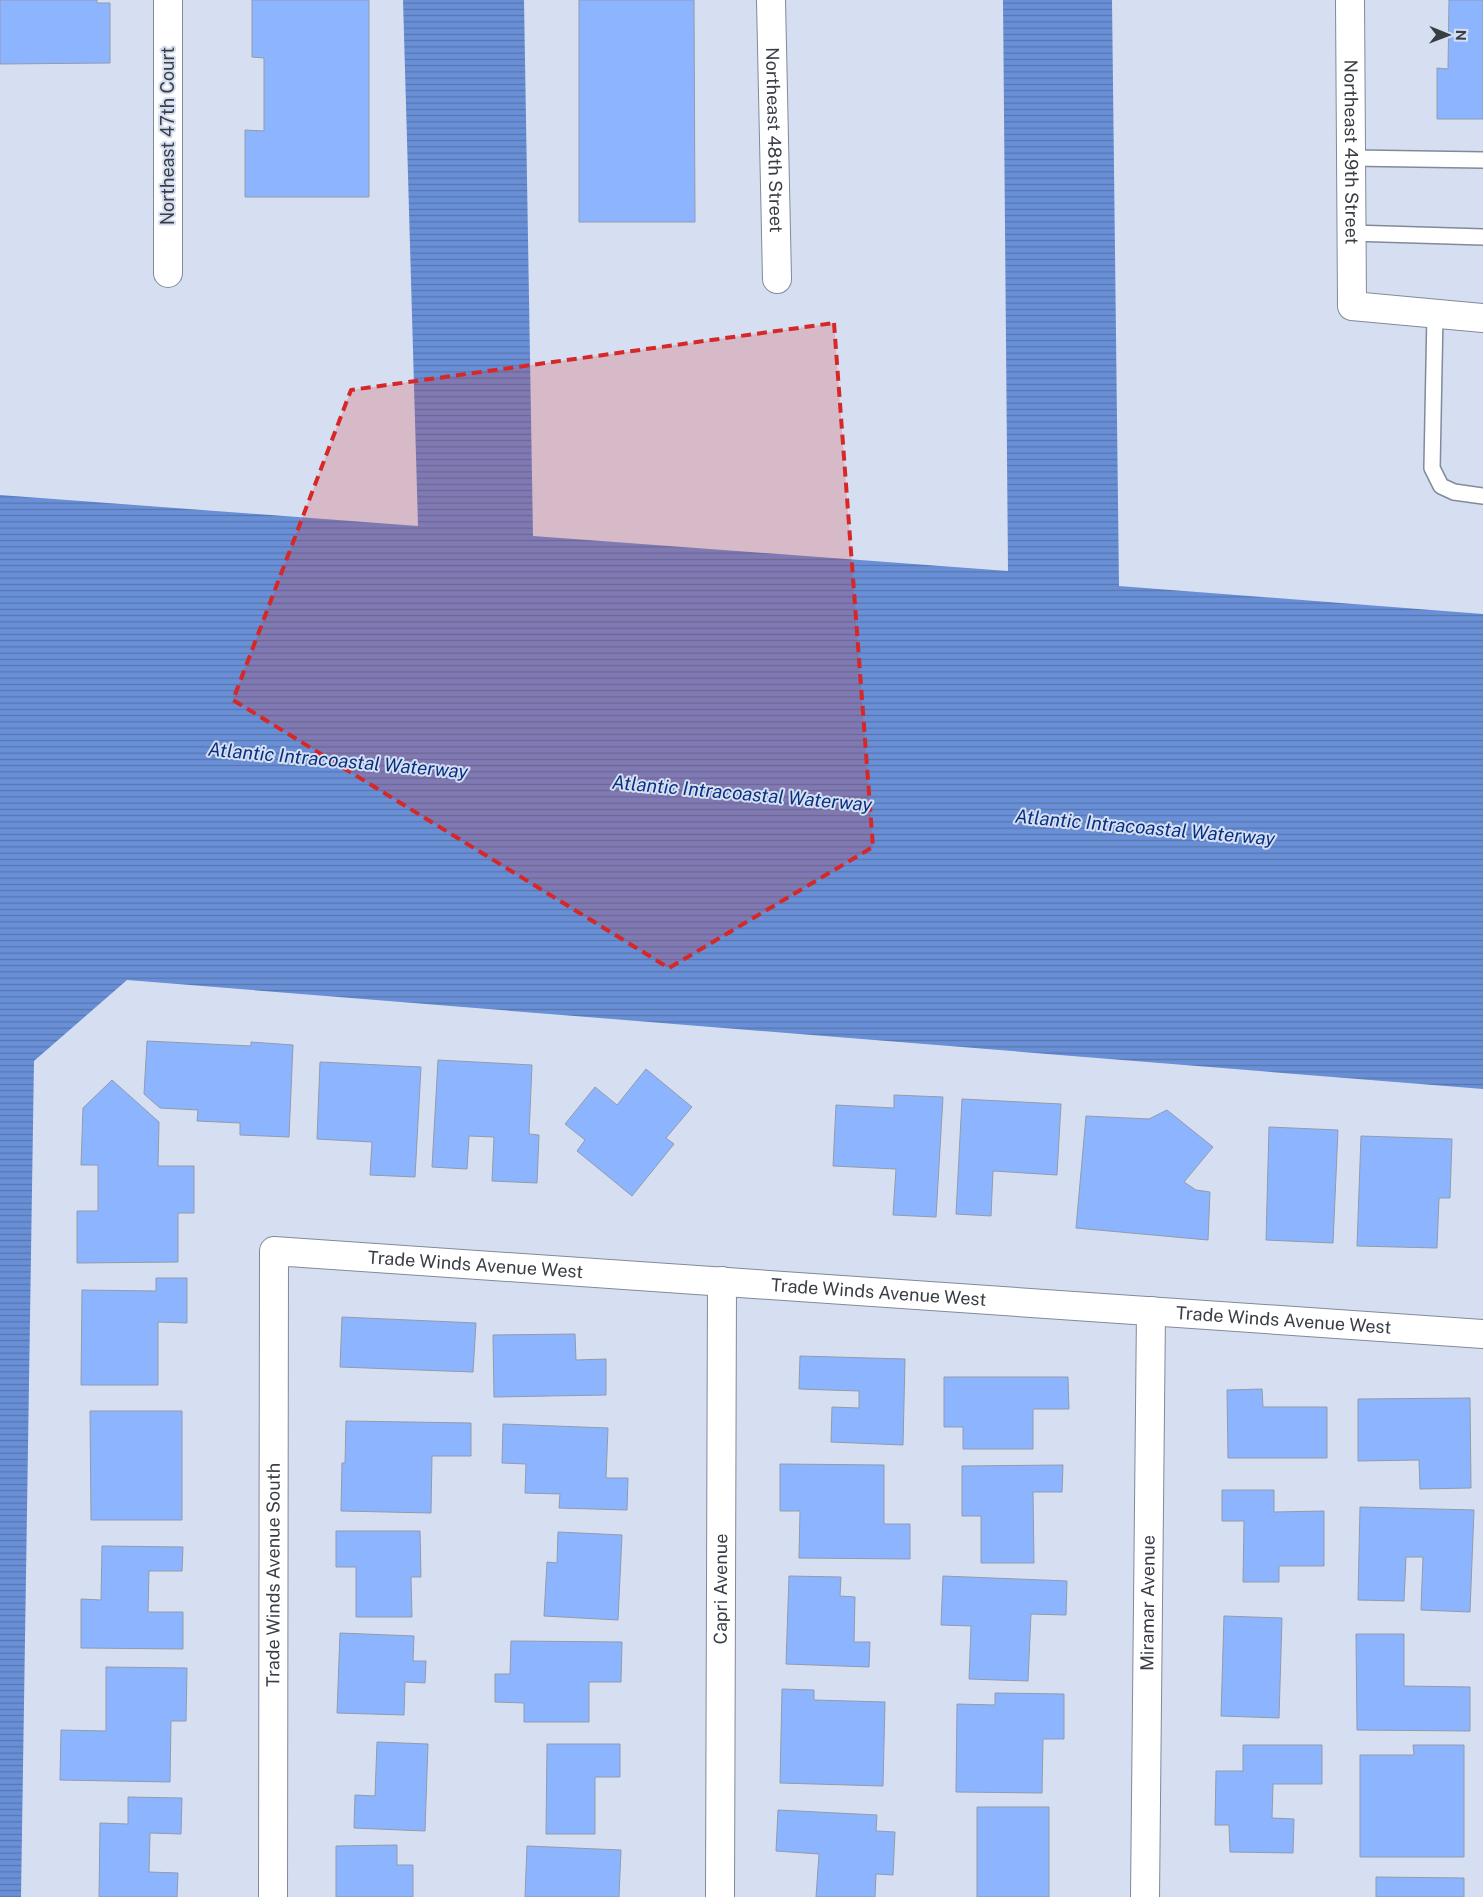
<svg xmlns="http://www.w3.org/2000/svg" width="1483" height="1897" font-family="'Public Sans',sans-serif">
  <defs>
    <pattern id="water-rules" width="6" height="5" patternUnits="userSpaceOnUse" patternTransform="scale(1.25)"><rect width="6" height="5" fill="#698fd6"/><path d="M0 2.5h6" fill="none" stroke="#5776af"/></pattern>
  </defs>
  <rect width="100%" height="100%" fill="#d6dff1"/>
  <path fill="url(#water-rules)" d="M403 0H524L533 536 1008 571 1003 0H1112L1119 586 1483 614V1089L127 980 34 1061 21 1897H0V495L418 526Z"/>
  <path fill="#8db5ff" stroke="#919bab" d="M0 0H97V3H110V63L0 64Z
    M252 0H369V197H245V130L264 131V58L252 57Z
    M579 0H694L695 222H579Z
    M1449 0H1483V119H1437V68L1448 69Z
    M147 1041 251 1046V1042L293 1045 289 1137 240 1135V1123L197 1121 198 1110 160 1108 144 1094Z
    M438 1060 532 1065 529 1134 539 1135 537 1183 492 1181 494 1137 469 1136 467 1169 432 1167Z
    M320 1062 421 1067 415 1177 370 1175 372 1142 317 1139Z
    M646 1069 692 1107 666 1138 674 1144 632 1196 577 1151 585 1140 565 1124 595 1087 617 1105Z
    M112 1080 159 1122 158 1166H194V1213H178V1262L77 1263V1211H98V1165H81L83 1108Z
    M894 1095 943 1097 936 1217 893 1215 896 1169 833 1166 836 1105 894 1108Z
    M962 1099 1061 1104 1057 1175 993 1171 991 1216 956 1214Z
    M1167 1110 1213 1147 1184 1182 1196 1190 1210 1192 1208 1240 1076 1228 1086 1116 1149 1119Z
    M1269 1127 1338 1130 1333 1243 1266 1240Z
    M1361 1136 1452 1139 1450 1198H1439L1437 1248 1357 1246Z
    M156 1278H187V1323L158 1322V1385H81L82 1290 156 1291Z
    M342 1317 476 1323 473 1372 340 1367Z
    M575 1334 576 1360 606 1359V1395L494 1397 493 1335Z
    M800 1356 905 1359 903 1445 831 1442 832 1407 859 1408V1391L799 1389Z
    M944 1377H1068L1069 1409H1033V1449H963V1427H944Z
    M1262 1389 1263 1407H1327V1458H1228L1227 1390Z
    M1470 1398 1471 1488 1420 1489 1419 1460 1358 1461V1399Z
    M90 1411H182V1520H91Z
    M346 1421 471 1423V1456H432L431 1513 341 1511 342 1463H345Z
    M503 1424 608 1428 606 1478H628L627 1510 559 1508 560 1494 525 1493 526 1464 502 1463Z
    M780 1464 884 1465V1524H910V1559L799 1558 800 1511H780Z
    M1063 1465 1062 1492H1033L1034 1563H981V1516H962V1466Z
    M1222 1490H1274V1512L1324 1511V1566H1279V1582H1243L1244 1521H1222Z
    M1360 1507 1474 1510 1470 1612 1421 1610 1423 1557H1406L1404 1601 1358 1600Z
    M336 1531H420L421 1577H411L412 1617H356V1567H336Z
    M558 1532 622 1535 618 1620 544 1616 547 1562 557 1563Z
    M102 1546 183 1547 182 1571H149L148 1612H183V1649L81 1648V1599L101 1600Z
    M789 1576 841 1577 840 1596 855 1597 854 1642H870L869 1667 786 1664Z
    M943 1576 1067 1581 1066 1615 1031 1614 1028 1681 969 1679 971 1626 941 1625Z
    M1224 1616 1282 1618 1279 1718 1221 1716Z
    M340 1633 414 1636 413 1661H426L425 1683 405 1682 404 1715 337 1713Z
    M1356 1634H1404V1686L1470 1687V1731L1357 1730Z
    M511 1641 622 1642 621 1682H589V1722H524V1703L495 1702V1674H510Z
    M106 1667 187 1668 186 1721H171L170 1782 60 1780 61 1730 106 1731Z
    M782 1689 814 1690V1700L885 1702 883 1786 780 1783Z
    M995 1693 1064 1694V1739H1043L1042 1793 956 1792 957 1704 995 1705Z
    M377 1742 428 1744 425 1831 354 1828 355 1795 375 1796Z
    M547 1744H620V1777H595V1834H546Z
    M1243 1745H1322V1784H1273L1272 1818 1294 1819 1293 1853 1230 1852 1229 1825H1215L1216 1771H1243Z
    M1413 1745H1464V1857H1360V1755H1414Z
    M128 1797 182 1798 181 1834 150 1833 149 1872 178 1873 177 1897H99L100 1823 128 1824Z
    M977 1807H1049V1897H977Z
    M778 1810 877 1815 876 1831 895 1832 893 1875 876 1874 875 1897H816L819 1854 776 1851Z
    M397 1845V1865H413V1897H336V1846Z
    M527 1846 621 1850 619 1897H525Z
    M1376 1877 1464 1878V1897H1376Z"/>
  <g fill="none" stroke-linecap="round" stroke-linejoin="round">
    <g stroke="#818a9a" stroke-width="18">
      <path id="lane" d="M1351 158 1483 160
        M1351 233 1483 237
        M1435 314 1432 468 1441 486 1454 492 1483 496"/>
    </g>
    <g stroke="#818a9a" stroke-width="30">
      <g id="street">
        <path id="s1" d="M771 0 777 279"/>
        <path id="s2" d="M1350 0 1352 306 1483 318"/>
        <path d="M168 273V0"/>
        <path id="s3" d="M273 1897 274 1251 1483 1334"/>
        <path id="s4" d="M720 1897 722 1281"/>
        <path id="s5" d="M1145 1897 1151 1311"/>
      </g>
    </g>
    <use href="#lane" stroke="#fff" stroke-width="15"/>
    <use href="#street" stroke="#fff" stroke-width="28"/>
  </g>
  <path fill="#d62828" fill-opacity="0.2" stroke="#d62828" stroke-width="4" stroke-dasharray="10 6" stroke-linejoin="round" d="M834 323 873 847 669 968 233 700 351 390Z"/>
  <g text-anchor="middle" stroke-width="4" stroke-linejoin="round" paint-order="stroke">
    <g font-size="18" fill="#393d44" stroke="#d6dff1">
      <text transform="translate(168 136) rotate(-90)" y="6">Northeast 47th Court</text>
      <text dy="6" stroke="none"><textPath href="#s1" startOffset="140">Northeast 48th Street</textPath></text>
      <text dy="6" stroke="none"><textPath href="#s2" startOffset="152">Northeast 49th Street</textPath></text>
      <text dy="6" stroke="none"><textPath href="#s3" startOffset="848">Trade Winds Avenue West</textPath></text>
      <text dy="6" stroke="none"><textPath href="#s3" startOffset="1252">Trade Winds Avenue West</textPath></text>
      <text dy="6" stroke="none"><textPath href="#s3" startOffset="1658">Trade Winds Avenue West</textPath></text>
      <text dy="6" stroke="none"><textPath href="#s3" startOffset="322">Trade Winds Avenue South</textPath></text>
      <text dy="6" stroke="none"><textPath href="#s4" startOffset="308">Capri Avenue</textPath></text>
      <text dy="6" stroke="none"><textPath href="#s5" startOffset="294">Miramar Avenue</textPath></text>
    </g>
    <g font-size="19" font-style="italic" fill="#073083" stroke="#d6dff1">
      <text transform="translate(338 760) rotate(5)" y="7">Atlantic Intracoastal Waterway</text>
      <text transform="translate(742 793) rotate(5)" y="7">Atlantic Intracoastal Waterway</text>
      <text transform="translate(1145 827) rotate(5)" y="7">Atlantic Intracoastal Waterway</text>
    </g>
  </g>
  <g transform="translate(1448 35) rotate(91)" stroke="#d6dff1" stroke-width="4" paint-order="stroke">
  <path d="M0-4L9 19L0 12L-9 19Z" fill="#393d44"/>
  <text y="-8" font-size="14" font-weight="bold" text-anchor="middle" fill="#393d44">N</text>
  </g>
</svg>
